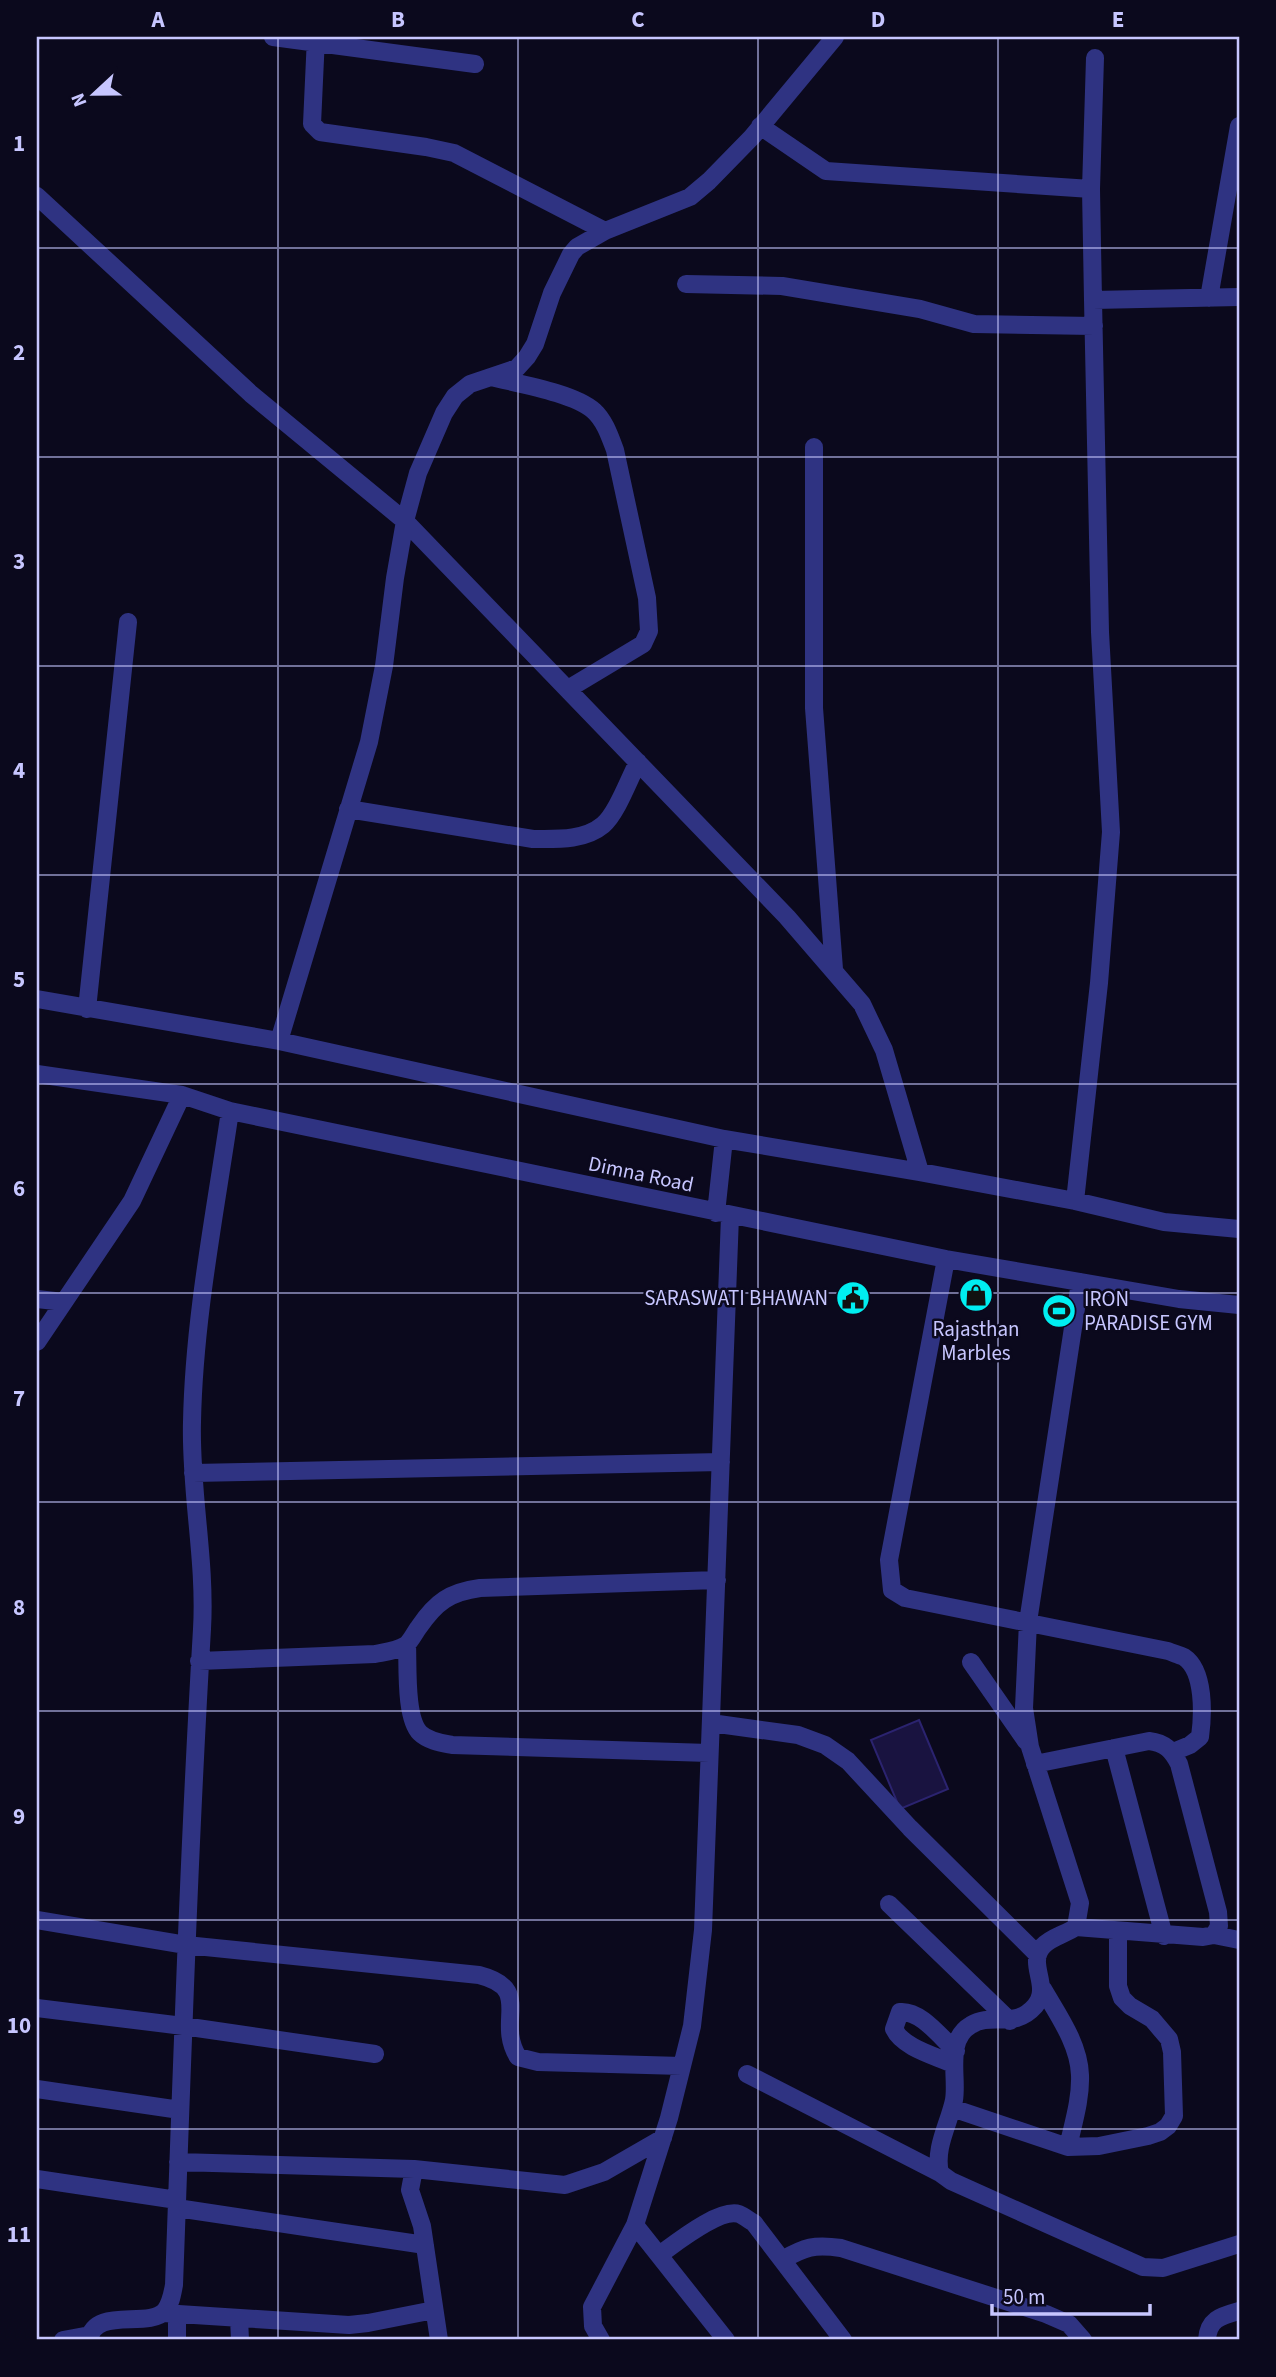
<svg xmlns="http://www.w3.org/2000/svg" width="1276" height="2377" font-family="'Source Sans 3',sans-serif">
  <rect width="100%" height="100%" fill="#0b091d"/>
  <path fill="#191340" stroke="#2b236f" stroke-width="2" d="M919 1720 948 1789 900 1809 871 1740Z"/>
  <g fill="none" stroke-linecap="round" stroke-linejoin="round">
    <path stroke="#2f3382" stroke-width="18" d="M273 37 475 64
      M316 37 312 124 320 132 426 147 454 153 605 231
      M760 126 826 171 1091 189
      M37 196 251 394 405 521 787 917 862 1004 884 1050 920 1172
      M686 284 782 286 920 309 974 324 1094 326
      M1209 298 1239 126
      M1093 300 1239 297
      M491 377C519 384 574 393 594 411 605 421 610 437 615 450L647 598 649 631 643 644 568 689
      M814 447V708L834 969
      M348 809 533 839C555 839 584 841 603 825 617 813 629 779 638 762
      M37 999 279 1041 724 1139 920 1172 1075 1201 1164 1222 1239 1229
      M87 1009 128 622
      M279 1041 369 742 384 666 395 578 405 521 418 473 444 413 455 396 470 384 517 368 527 357 535 344 552 293 571 254 577 247 605 231 690 197 709 181 752 137 835 37
      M37 1074 182 1095 230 1111 946 1259 1179 1299 1239 1305
      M1075 1201 1099 983 1111 832 1100 632 1093 300 1091 189 1095 58
      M716 1213 724 1139
      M946 1259 889 1560 892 1590 905 1598 1168 1651C1173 1653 1180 1655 1184 1657 1205 1671 1203 1715 1200 1737L1190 1745 1173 1752
      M1080 1282 1028 1622 1024 1708 1030 1747 1080 1903 1076 1927C1066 1934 1051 1937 1043 1946 1026 1964 1052 1986 1035 2006 1014 2030 992 2012 971 2025 945 2040 958 2077 954 2100 949 2124 934 2148 940 2173L951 2181 1143 2267 1163 2268 1239 2244
      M37 1299 64 1302
      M37 1342 132 1201 182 1095
      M193 1473 721 1462
      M407 1644C408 1666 405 1718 420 1733 428 1741 442 1743 452 1745L709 1753
      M199 1661 375 1654C385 1652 397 1651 406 1645 411 1641 415 1632 419 1627 436 1602 450 1592 480 1588L717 1580
      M971 1662 1026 1741
      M711 1723 798 1735 825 1745 848 1761 910 1828 1038 1955
      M1114 1748 1164 1936
      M1035 1764 1149 1741C1165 1743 1172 1750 1179 1764L1218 1912 1219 1926 1214 1935 1203 1937 1076 1927
      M889 1904 1010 2021
      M37 1920 186 1945 479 1975C534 1989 495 2020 518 2057L538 2062 682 2066
      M1214 1935 1239 1940
      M1043 1989C1058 2015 1079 2044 1080 2075 1081 2099 1073 2124 1068 2147
      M37 2008 183 2026 375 2054
      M953 2064C936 2056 903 2048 894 2029L900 2012C921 2010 941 2038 956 2051
      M747 2074 940 2173
      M37 2089 180 2110
      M952 2108 1068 2147 1099 2146 1148 2136 1160 2132 1168 2126 1174 2116 1172 2052 1169 2039 1152 2019 1130 2006 1122 1998 1118 1986V1932
      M178 2162 414 2169 410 2190 422 2226 439 2340
      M414 2169 565 2185 604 2172 663 2138
      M37 2179 177 2200
      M177 2208 425 2245
      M635 2225 726 2340
      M659 2255C676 2243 719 2208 739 2214 744 2216 750 2221 754 2223L843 2340
      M782 2260C805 2247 814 2244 841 2248L1046 2314 1069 2324 1083 2340
      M163 2313 349 2325 368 2323 434 2310
      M177 2314V2340
      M239 2318 240 2340
      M63 2340 90 2335
      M89 2340C94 2306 148 2329 165 2311 171 2303 172 2295 174 2285 182 2066 189 1848 202 1629 206 1560 190 1491 192 1422 194 1318 215 1214 230 1111
      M601 2340 593 2326 592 2307 635 2225 669 2118 692 2026 703 1930 730 1216
      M1207 2340C1208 2319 1221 2316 1239 2311"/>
  </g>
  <path fill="none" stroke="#c7c6ff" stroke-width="2" stroke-opacity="0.55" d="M278 37V2340M518 37V2340M758 37V2340M998 37V2340M37 248H1239M37 457H1239M37 666H1239M37 875H1239M37 1084H1239M37 1293H1239M37 1502H1239M37 1711H1239M37 1920H1239M37 2129H1239"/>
  <defs>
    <g id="shop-disc" transform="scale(1.75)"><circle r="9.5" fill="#00eef1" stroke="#0b091d"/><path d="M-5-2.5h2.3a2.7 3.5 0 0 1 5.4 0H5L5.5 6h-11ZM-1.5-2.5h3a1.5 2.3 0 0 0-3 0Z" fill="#111"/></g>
    <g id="civic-disc" transform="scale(1.75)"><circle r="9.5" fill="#00eef1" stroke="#0b091d"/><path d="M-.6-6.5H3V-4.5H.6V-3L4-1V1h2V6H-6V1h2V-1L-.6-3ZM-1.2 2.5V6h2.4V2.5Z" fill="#111"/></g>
    <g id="stadium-disc" transform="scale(1.75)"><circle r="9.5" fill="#00eef1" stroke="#0b091d"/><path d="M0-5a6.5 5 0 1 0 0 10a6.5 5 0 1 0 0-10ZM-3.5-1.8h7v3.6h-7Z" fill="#111"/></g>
  </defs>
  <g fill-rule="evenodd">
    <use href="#shop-disc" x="976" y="1295"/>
    <use href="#civic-disc" x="853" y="1298"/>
    <use href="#stadium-disc" x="1059" y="1311"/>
  </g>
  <g text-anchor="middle" stroke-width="5" stroke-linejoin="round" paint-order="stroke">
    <g font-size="21" fill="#c7c6ff" stroke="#0b091d">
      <text transform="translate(641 1174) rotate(12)" y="7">Dimna Road</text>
    </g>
    <g font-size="21" fill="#c7c6ff" stroke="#0b091d" text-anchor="end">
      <text x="828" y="1305">SARASWATI BHAWAN</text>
      <text x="1084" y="1306" text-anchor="start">IRON<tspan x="1084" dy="24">PARADISE GYM</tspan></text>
      <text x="976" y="1336" text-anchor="middle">Rajasthan<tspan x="976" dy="24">Marbles</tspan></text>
    </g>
  </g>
  <rect width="1276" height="2377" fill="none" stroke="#0b091d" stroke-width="77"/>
  <g transform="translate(94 94) rotate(248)" stroke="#0b091d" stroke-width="5" paint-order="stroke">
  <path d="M0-5L12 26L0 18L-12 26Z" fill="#c7c6ff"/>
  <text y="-10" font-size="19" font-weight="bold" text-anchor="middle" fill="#c7c6ff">N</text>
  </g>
  <path d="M992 2304v10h158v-10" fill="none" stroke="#c7c6ff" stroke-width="3.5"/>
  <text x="1003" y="2304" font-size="21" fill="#c7c6ff" stroke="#0b091d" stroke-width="5" paint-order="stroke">50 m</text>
  <rect x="38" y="38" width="1200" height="2300" fill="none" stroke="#c7c6ff" stroke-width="2.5"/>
  <g font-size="23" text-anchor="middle" font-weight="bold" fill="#c7c6ff">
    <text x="158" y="27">A</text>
    <text x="398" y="27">B</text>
    <text x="638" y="27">C</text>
    <text x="878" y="27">D</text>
    <text x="1118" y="27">E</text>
    <text x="19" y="151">1</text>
    <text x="19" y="360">2</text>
    <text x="19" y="569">3</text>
    <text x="19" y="778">4</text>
    <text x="19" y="987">5</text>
    <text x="19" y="1196">6</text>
    <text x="19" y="1406">7</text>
    <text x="19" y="1615">8</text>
    <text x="19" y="1824">9</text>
    <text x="19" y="2033">10</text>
    <text x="19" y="2242">11</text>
  </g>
</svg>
